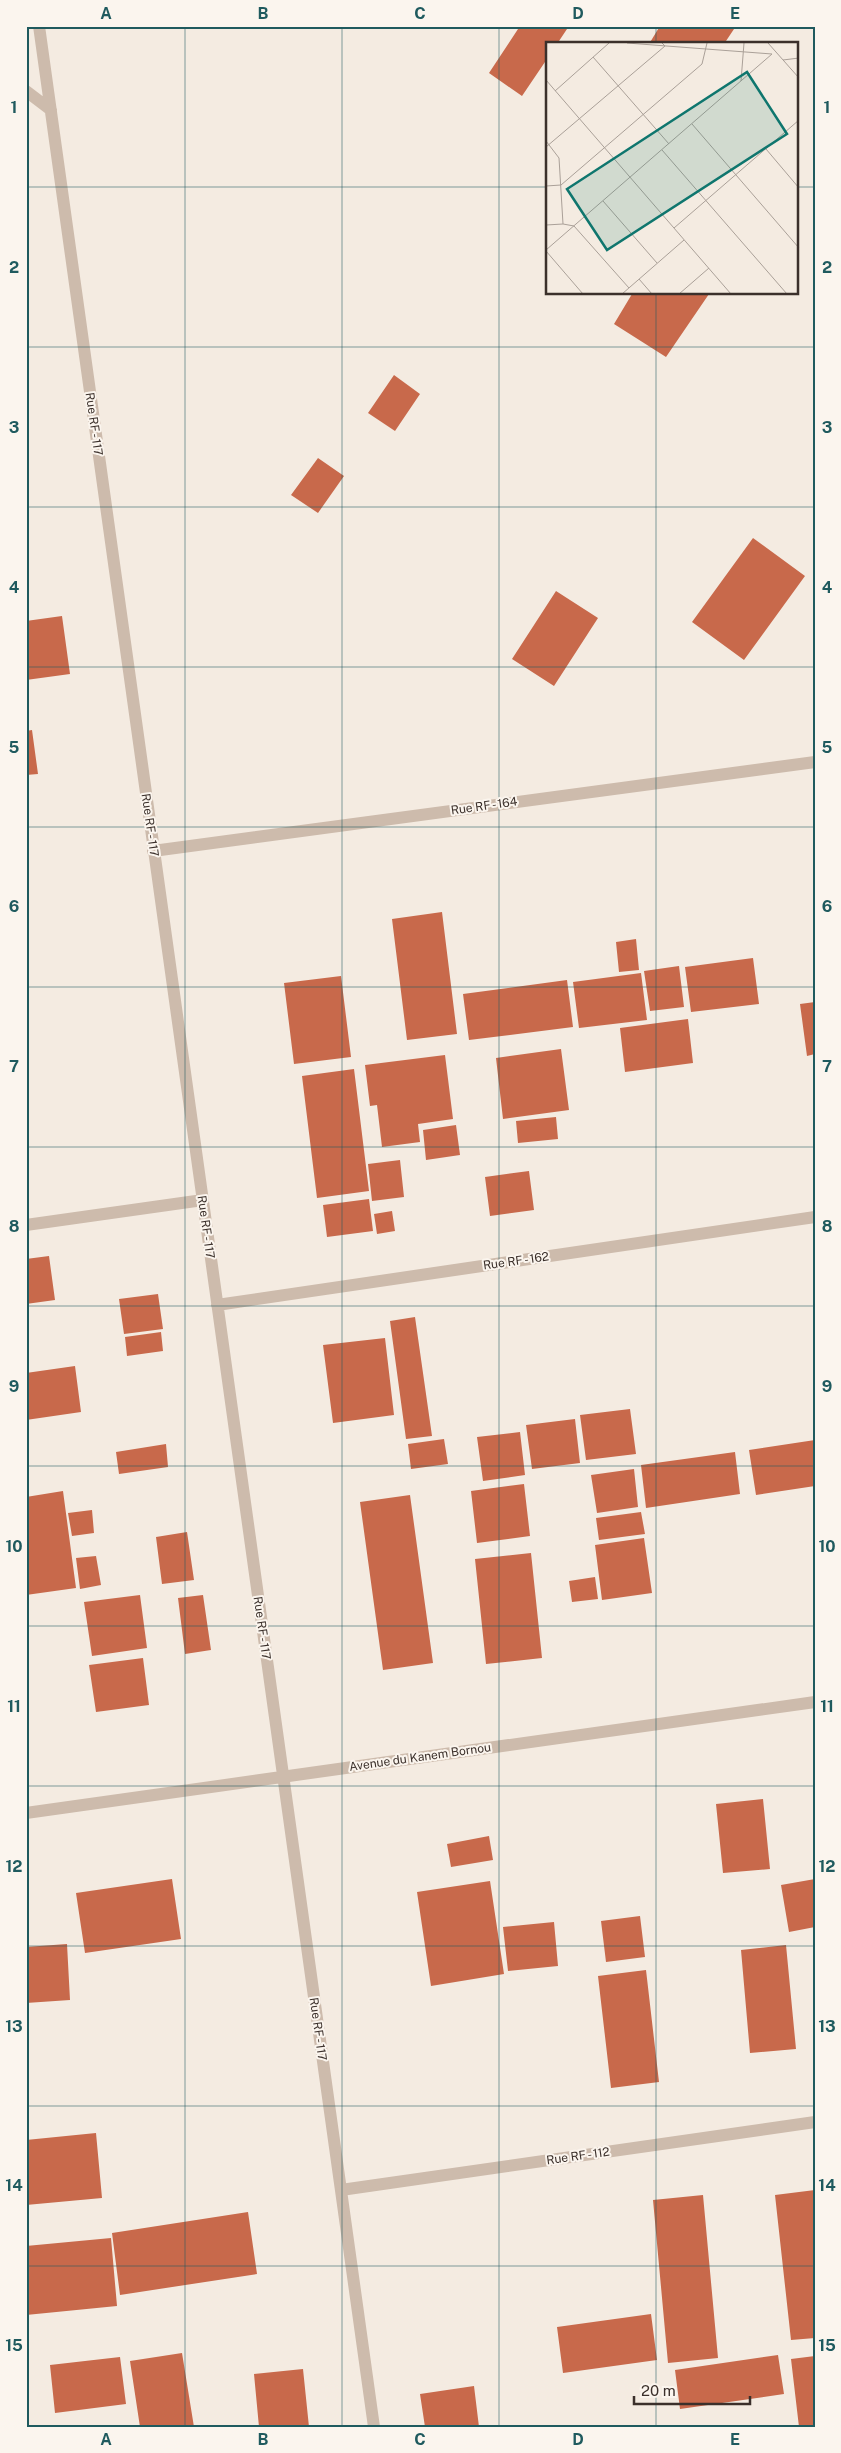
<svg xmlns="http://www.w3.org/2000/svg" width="841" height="2453" font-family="'Public Sans',sans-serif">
  <rect width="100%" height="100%" fill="#f4ebe1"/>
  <path fill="#c8694b" d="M520 26H569L557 44H547V59L522 96 489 73Z
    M660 26H736L724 44H649Z
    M632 294H709L666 357 614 324Z
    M394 375 420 394 395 431 368 413Z
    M318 458 344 476 318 513 291 495Z
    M753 538 805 576 744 660 692 622Z
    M556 591 598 618 554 686 512 659Z
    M62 616 70 674 26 680V621Z
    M32 730 38 774 26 775V731Z
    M442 912 457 1034 407 1040 392 919Z
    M636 939 639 970 619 972 616 942Z
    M753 958 759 1004 691 1012 685 967Z
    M679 966 684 1007 650 1011 644 971Z
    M641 973 647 1020 579 1028 573 982Z
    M341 976 351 1057 294 1064 284 983Z
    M567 980 573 1027 469 1040 463 994Z
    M815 1002V1054L807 1056 800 1004Z
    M688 1019 693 1063 625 1072 620 1028Z
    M561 1049 569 1110 503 1119 496 1058Z
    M445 1055 453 1119 418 1124 420 1142 382 1147 377 1105 370 1106 365 1065Z
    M354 1069 369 1191 317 1198 302 1076Z
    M556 1117 558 1139 518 1143 516 1121Z
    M456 1125 460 1155 426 1160 423 1130Z
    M400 1160 404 1197 372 1201 368 1164Z
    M529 1171 534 1210 490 1216 485 1177Z
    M369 1199 373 1231 327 1237 323 1205Z
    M392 1211 395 1231 377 1234 374 1214Z
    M49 1256 55 1300 26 1304V1259Z
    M158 1294 163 1329 124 1334 119 1299Z
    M415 1317 432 1436 406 1439 390 1321Z
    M161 1332 163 1351 127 1356 125 1337Z
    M385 1338 394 1415 333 1423 323 1345Z
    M75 1366 81 1412 26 1420V1373Z
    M630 1409 636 1454 586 1460 580 1415Z
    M575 1419 580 1463 532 1469 526 1425Z
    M520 1432 525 1475 483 1481 477 1437Z
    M444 1439 448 1464 411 1469 408 1444Z
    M815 1440V1486L756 1495 749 1450Z
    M166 1444 168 1467 119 1474 116 1452Z
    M735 1452 740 1494 646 1508 641 1465Z
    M634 1469 638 1507 597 1513 591 1475Z
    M524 1484 530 1536 477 1543 471 1491Z
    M63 1491 76 1588 26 1595V1497Z
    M410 1495 433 1663 383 1670 360 1502Z
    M92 1510 94 1533 72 1536 68 1513Z
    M641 1512 645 1534 599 1540 596 1518Z
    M187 1532 194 1580 162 1584 156 1537Z
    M644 1538 652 1593 602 1600 595 1545Z
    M531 1553 542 1658 486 1664 475 1559Z
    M96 1556 101 1585 80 1589 76 1558Z
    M595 1577 598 1599 572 1602 569 1581Z
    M140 1595 147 1648 92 1656 84 1602Z
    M203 1595 211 1650 185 1654 178 1598Z
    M143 1658 149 1705 96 1712 89 1665Z
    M763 1799 770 1869 723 1873 716 1804Z
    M489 1836 493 1860 451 1867 447 1844Z
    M172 1879 181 1939 85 1953 76 1893Z
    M815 1879V1927L789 1932 781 1885Z
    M490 1881 504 1974 431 1986 417 1892Z
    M640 1916 645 1957 606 1962 601 1921Z
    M554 1922 558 1966 508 1971 503 1927Z
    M67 1944 70 2000 26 2003V1947Z
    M786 1945 796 2049 750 2053 741 1950Z
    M646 1970 659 2082 611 2088 598 1976Z
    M96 2133 102 2198 26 2205V2140Z
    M815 2190V2338L791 2340 775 2195Z
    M703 2195 718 2358 668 2363 653 2200Z
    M248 2212 257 2274 120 2295 112 2233Z
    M111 2238 117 2306 26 2315V2246Z
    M651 2314 657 2360 563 2373 557 2327Z
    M182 2353 194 2427H140L130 2361Z
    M778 2355 784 2394 680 2409 675 2370Z
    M815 2356V2427H799L791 2359Z
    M120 2357 126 2404 55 2413 50 2365Z
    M303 2369 309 2427H259L254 2374Z
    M474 2386 479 2427H425L420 2394Z"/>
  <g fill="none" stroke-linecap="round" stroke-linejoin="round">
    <path stroke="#cdbbac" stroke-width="12" d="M39 26 374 2427
      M26 91 51 110
      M153 851 815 762
      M26 1225 203 1200
      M217 1305 815 1217
      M26 1813 815 1702
      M341 2190 815 2122"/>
  </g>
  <path fill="none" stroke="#1f5a5e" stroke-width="1" stroke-opacity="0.55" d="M185 26V2427M342 26V2427M499 26V2427M656 26V44M26 187H547M797 187H815M656 294V2427M26 347H815M26 507H815M26 667H815M26 827H815M26 987H815M26 1147H815M26 1306H815M26 1466H815M26 1626H815M26 1786H815M26 1946H815M26 2106H815M26 2266H815"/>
  <g text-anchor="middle" stroke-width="4" stroke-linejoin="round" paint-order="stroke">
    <g font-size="12" fill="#3b302b" stroke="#fbf5ee">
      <text transform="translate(94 424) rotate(82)" y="4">Rue RF - 117</text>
      <text transform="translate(484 806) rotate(-8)" y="4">Rue RF - 164</text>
      <text transform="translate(150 825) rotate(82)" y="4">Rue RF - 117</text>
      <text transform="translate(206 1227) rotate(82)" y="4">Rue RF - 117</text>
      <text transform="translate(516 1261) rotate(-8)" y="4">Rue RF - 162</text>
      <text transform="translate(262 1628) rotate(82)" y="4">Rue RF - 117</text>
      <text transform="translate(420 1757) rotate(-8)" y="4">Avenue du Kanem Bornou</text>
      <text transform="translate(318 2029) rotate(82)" y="4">Rue RF - 117</text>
      <text transform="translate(578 2156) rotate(-8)" y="4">Rue RF - 112</text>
    </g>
  </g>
  <g transform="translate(546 42)">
    <rect width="252" height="252" fill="#f4ebe1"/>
    <path fill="none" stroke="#aaa098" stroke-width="1" d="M81 1 226 12M222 1 253 36M47 15 123 102M237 18 253 16M0 38 185 252M195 39 198 1M9 49 63 1M146 82 253 206M0 99 13 116 17 182 28 184 83 246M0 105 119 4 116 1M220 107 253 146M116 108 241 252M0 144 15 143 156 22 161 1M57 159 111 221M0 183 17 182M128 186 253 78M0 208 226 12M0 209 37 252M93 237 106 252M76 252 138 198M133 252 163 226"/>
    <path fill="#0f766e" fill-opacity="0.15" stroke="#0f766e" stroke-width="2.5" d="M201 30 241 92 61 208 21 147Z"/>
    <rect width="252" height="252" fill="none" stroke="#3b302b" stroke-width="2.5"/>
  </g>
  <rect width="841" height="2453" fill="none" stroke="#fbf5ee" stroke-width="55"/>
  <path d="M634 2396v8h116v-8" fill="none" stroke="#3b302b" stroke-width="2.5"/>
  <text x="641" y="2396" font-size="15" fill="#3b302b" stroke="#fbf5ee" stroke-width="4" paint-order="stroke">20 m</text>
  <rect x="28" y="28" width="786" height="2398" fill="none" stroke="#1f5a5e" stroke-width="2"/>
  <g font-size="16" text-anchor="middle" font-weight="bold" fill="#1f5a5e">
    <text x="106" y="19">A</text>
    <text x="263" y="19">B</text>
    <text x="420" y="19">C</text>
    <text x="578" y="19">D</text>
    <text x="735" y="19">E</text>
    <text x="14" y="113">1</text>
    <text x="827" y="113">1</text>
    <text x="14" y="273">2</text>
    <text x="827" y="273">2</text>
    <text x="14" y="433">3</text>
    <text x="827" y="433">3</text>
    <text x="14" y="593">4</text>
    <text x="827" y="593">4</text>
    <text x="14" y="753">5</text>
    <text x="827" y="753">5</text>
    <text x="14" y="912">6</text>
    <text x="827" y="912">6</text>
    <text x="14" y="1072">7</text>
    <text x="827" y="1072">7</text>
    <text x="14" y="1232">8</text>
    <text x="827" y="1232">8</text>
    <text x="14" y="1392">9</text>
    <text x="827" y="1392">9</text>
    <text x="14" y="1552">10</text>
    <text x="827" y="1552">10</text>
    <text x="14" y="1712">11</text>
    <text x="827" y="1712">11</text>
    <text x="14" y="1872">12</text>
    <text x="827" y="1872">12</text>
    <text x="14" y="2032">13</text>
    <text x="827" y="2032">13</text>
    <text x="14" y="2191">14</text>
    <text x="827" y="2191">14</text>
    <text x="14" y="2351">15</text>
    <text x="827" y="2351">15</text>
    <text x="106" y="2445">A</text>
    <text x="263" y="2445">B</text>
    <text x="420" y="2445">C</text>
    <text x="578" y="2445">D</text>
    <text x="735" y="2445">E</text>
  </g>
</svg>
